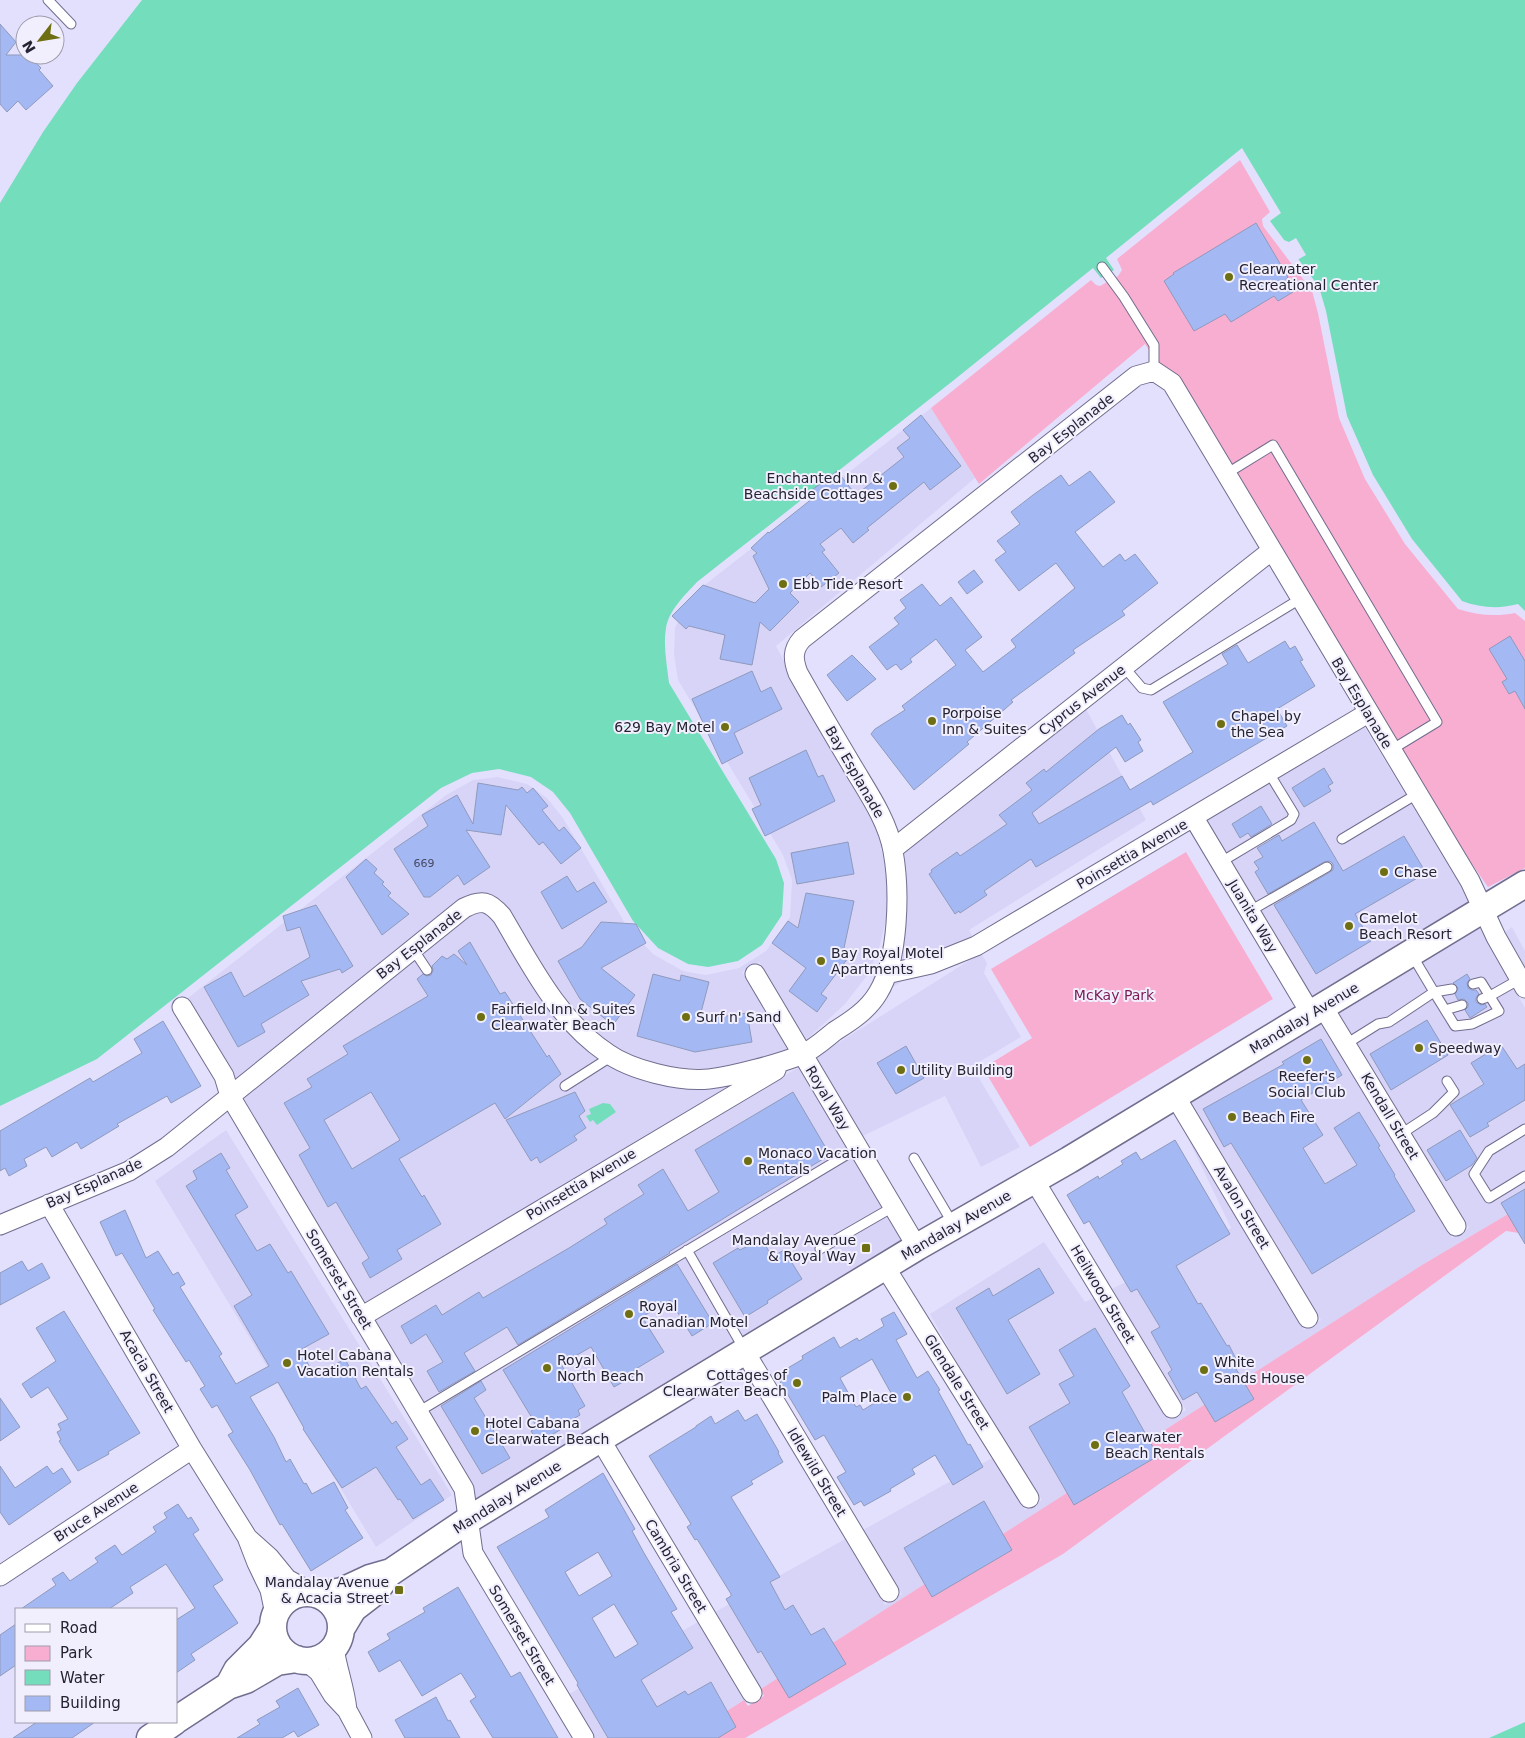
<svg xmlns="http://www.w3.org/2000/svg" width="1525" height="1738" font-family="'DejaVu Sans',sans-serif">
  <rect width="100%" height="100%" fill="#e3e0fe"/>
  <path fill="#d8d4f8" d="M931 408 975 478 776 646 784 661 789 679 862 802 875 827 882 847 880 849 884 854 887 888V916L880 945 869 973 845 1004 806 1040 759 962 742 972 788 1049 752 1060 709 1069 670 1067 637 1058 613 1045 583 1020 556 986 510 911 501 899 489 894H476L458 902 236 1079 233 1071 188 998 446 795 473 780 498 777 527 784 547 798 563 818 626 925 653 954 683 971 706 975 739 968 766 951 790 917 792 880 783 855 678 680 674 655 675 628 685 607 702 587Z
    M1086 709 1146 820 969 930 973 938 870 1001 906 917 907 886 903 853Z
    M1364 726 1461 886 1471 906 1315 1002 1208 820Z
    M476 912 486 914 494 922 539 998 568 1033 600 1060 629 1075 666 1085 707 1088 739 1082 365 1304 242 1097 469 916Z
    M1479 922 1488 942 1525 1008V1204L1422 1265 761 1689 715 1612 845 1539 885 1605 902 1594 863 1530 992 1458 1025 1510 1042 1500 963 1373 930 1314 1044 1242 1085 1302 1094 1298 1169 1420 1186 1410 1112 1289 1231 1228 1183 1128 1304 1330 1321 1320 1188 1098 1319 1019 1452 1238 1469 1228 1336 1009Z
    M1512 927 1525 951V967L1505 932Z
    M981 953 987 963 984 973 1021 1037 979 1062 976 1073 1020 1147 981 1167 945 1096 863 1136 816 1057Z
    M799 1067 904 1245 476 1505 472 1483 374 1319Z
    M226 1130 452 1495 376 1547 155 1181Z
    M698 1622 744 1700 685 1738H595L569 1694Z"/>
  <path fill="#f8aed0" d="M1240 160 1270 212 1262 219 1263 226 1312 291 1318 313 1339 418 1365 479 1405 544 1458 609C1476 615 1496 617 1515 613L1525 621V868L1488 887 1467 857 1433 801 1180 378 1160 363H1157L1145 344 979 484 931 408 1091 280 1096 285 1100 286 1118 276 1122 270 1117 259Z
    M1186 852 1273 999 1030 1147 983 1068 1032 1038 991 969Z
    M1525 1204 1519 1233 1506 1231 1063 1554 745 1738H685L744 1700 748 1706 764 1696 761 1689 1422 1265Z"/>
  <path fill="#74debc" d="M142 0H1525V611L1518 604C1500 609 1480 608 1462 601L1412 539 1373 475 1347 416 1326 311 1319 287 1270 221 1281 213 1242 148 1106 258 1114 270 1101 278 1093 268 954 380 697 582C685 595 669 610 666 628 663 646 667 665 669 683L776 859 784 883 782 915 762 945 738 961 708 967 688 964 658 948 633 921 570 813 553 792 531 777 499 769 472 773 441 788 97 1059 0 1106V203L43 132 77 83Z
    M603 1103 610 1104 616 1112 597 1125 593 1120 590 1122 586 1116 591 1114 589 1109Z
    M1525 1722V1738H1489Z"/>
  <path fill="#e3e0fe" d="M1296 238 1306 255 1297 260 1281 239 1289 242Z"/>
  <path fill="#a4b8f4" stroke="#8f9abc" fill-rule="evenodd" d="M0 24 16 42 6 55H29L41 68 39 70 53 86 26 110 18 101 7 112 0 104Z
    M1256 223 1288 277 1286 279 1293 292 1278 301 1274 296 1231 322 1225 314 1194 331 1164 281 1174 274 1173 273Z
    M921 415 961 466 930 490 924 482 867 528 869 530 853 543 841 528 820 544 825 550 822 552 839 573 821 587 810 573 790 593 799 602 770 631 760 622 752 665 720 659 725 635 689 626 686 629 672 616 703 585 755 603 769 589 753 556 757 553 751 548 768 532 769 533 813 498 808 493 837 471 856 495 904 457 897 448 910 438 903 430Z
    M1090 471 1115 502 1075 532 1103 567 1120 554 1125 561 1135 554 1158 583 1122 611 1125 615 1073 650 1075 653 1011 700 1013 702 967 742 969 744 914 790 871 734 875 729 905 710 902 706 956 665 936 639 910 659 912 662 901 670 896 664 887 670 869 647 899 624 894 618 906 608 900 600 922 584 940 606 951 597 982 637 965 650 983 672 1016 647 1011 640 1075 588 1056 563 1019 591 995 560 1006 552 997 541 1020 524 1011 512 1033 495 1061 475 1069 486Z
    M974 570 983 582 967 594 958 582Z
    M1510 636 1525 661V709L1515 691 1509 694 1502 682 1507 679 1489 649Z
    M1285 641 1290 649 1295 646 1303 660 1300 661 1315 686 1277 709 1287 726 1153 805 1151 801 1036 867 1031 859 984 891 987 895 960 913 959 911 955 914 929 874 932 872 931 870 957 852 960 856 1007 824 999 815 1032 790 1026 783 1044 769 1046 772 1099 729 1122 715 1128 725 1130 723 1141 740 1138 742 1143 751 1125 762 1116 747 1032 813 1039 824 1122 776 1130 790 1193 752 1163 702 1228 664 1222 654 1237 645 1248 663Z
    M852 655 876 679 847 701 827 675Z
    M752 671 761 692 771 687 782 709 734 733 743 753 722 764 692 699Z
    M806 750 818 777 823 775 835 801 765 836 752 809 761 805 749 778Z
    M1324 768 1333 783 1328 786 1331 791 1304 807 1292 788Z
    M478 783 518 790 522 787 527 793 533 788 548 806 542 810 559 831 564 827 581 848 561 864 543 842 539 845 506 805 501 835 466 830 490 867 464 885 458 875 430 897H424L394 849 428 826 422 815 457 795 473 824Z
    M1261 806 1272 824 1251 837 1248 833 1240 838 1232 824Z
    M1314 822 1343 871 1404 836 1426 873 1355 914 1371 941 1316 974 1274 905 1330 872 1333 870V864L1330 861 1324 862 1268 894 1255 872 1259 869 1254 862 1263 857 1257 848 1279 835 1282 841Z
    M848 842 854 874 797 884 791 853Z
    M366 859 377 869 374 873 384 882 382 884 391 893 388 896 409 914 382 935 346 877Z
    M567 876 577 892 594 882 607 902 562 929 541 892Z
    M806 893 854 901 844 948 851 954 821 994 827 998 817 1012 789 991 806 968 772 943 788 921 798 928Z
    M316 905 353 966 342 973 340 969 301 981 309 995 261 1024 265 1032 238 1047 204 987 231 972 244 997 310 957 300 927 287 931 283 916Z
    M601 922 636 924 646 943 601 968 635 995 613 1025 580 999 558 961 582 947Z
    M470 942 500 994 505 992 547 1057 549 1055 561 1074 505 1119 495 1103 399 1159 422 1197 424 1195 441 1224 397 1250 402 1259 370 1278 362 1263 369 1258 336 1202 328 1207 299 1155 310 1148 284 1103 312 1087 307 1079 348 1054 343 1046 428 996 417 979 423 974 427 976 431 975 433 970 432 966 442 956 447 959 454 954 467 965 458 951ZM371 1092 400 1140 352 1169 324 1120Z
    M653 974 680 981 681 975 709 982 699 1020 747 1013 752 1042 695 1052 637 1036Z
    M1467 974 1470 979 1467 983 1468 988 1472 990H1476L1479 994 1476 998V1002L1481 1005 1485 1004 1487 1007 1470 1018 1465 1010 1468 1007V1003L1464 999 1458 1000 1455 994 1458 988 1453 983Z
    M1427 1020 1448 1055 1391 1090 1370 1054Z
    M163 1021 201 1086 171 1103 167 1096 117 1124 119 1126 81 1149 77 1142 52 1157 46 1147 24 1159 27 1166 9 1176 5 1168 0 1171V1131L90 1078 93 1082 142 1053 134 1039Z
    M1321 1039 1342 1075 1301 1100 1323 1135 1303 1148 1325 1184 1357 1165 1334 1128 1359 1112 1380 1146 1378 1147 1395 1175 1394 1176 1415 1211 1312 1274 1231 1143 1224 1147 1203 1109 1284 1064 1282 1062Z
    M1501 1045 1517 1069 1525 1064V1100L1487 1123 1489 1126 1470 1137 1450 1105 1484 1084 1471 1063Z
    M906 1046 924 1078 896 1094 877 1063Z
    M575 1092 585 1111 579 1116 586 1128 574 1136 577 1140 540 1163 537 1157 531 1161 506 1120Z
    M793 1092 830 1155 752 1201 669 1252 670 1253 518 1345 507 1327 464 1353 475 1371 439 1392 427 1371 443 1362 426 1334 411 1344 401 1326 436 1305 442 1315 479 1292 483 1298 569 1248 607 1224 604 1219 644 1194 638 1185 663 1169 688 1211 719 1192 695 1150Z
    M1460 1130 1477 1158 1472 1165 1446 1181 1427 1150Z
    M1175 1140 1230 1234 1176 1266 1198 1304 1201 1303 1227 1346 1229 1345 1240 1367 1236 1369 1254 1399 1215 1422 1197 1392 1183 1400 1168 1373 1172 1370 1151 1332 1160 1327 1137 1289 1131 1292 1089 1221 1084 1224 1067 1195 1098 1176 1099 1179 1123 1164 1121 1161 1136 1152 1141 1160Z
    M221 1153 230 1168 226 1170 248 1207 235 1215 257 1251 270 1244 288 1273 291 1271 329 1334 300 1350 315 1376 345 1359 361 1389 366 1386 392 1424 396 1421 408 1439 396 1447 421 1485 430 1479 444 1500 413 1519 400 1499 398 1500 376 1467 342 1488 303 1429 304 1428 278 1382 250 1397 274 1437 286 1462 290 1459 304 1484 306 1483 312 1494 334 1482 348 1508 345 1510 363 1538 311 1571 282 1524 280 1525 250 1470 228 1435 233 1432 217 1405 212 1408 200 1389 205 1386 189 1360 186 1362 153 1310 155 1309 122 1253 116 1256 100 1222 125 1210 146 1258 158 1251 173 1275 178 1272 185 1284 180 1287 222 1354 219 1356 236 1384 269 1366 234 1306 252 1295 186 1186 197 1179 193 1171Z
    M1525 1189V1244L1501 1203Z
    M762 1239 772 1257 784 1250 802 1279 767 1301 768 1303 745 1317 713 1263 738 1248 740 1250Z
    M22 1261 28 1271 42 1263 50 1278 0 1305V1273Z
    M677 1264 713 1323 692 1336 670 1300 642 1317 664 1352 634 1370 637 1374 614 1387 591 1347 561 1364 585 1406 578 1410 580 1415 563 1425 565 1427 538 1443 531 1431 537 1428 532 1418 503 1370Z
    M1039 1268 1054 1293 1008 1320 1040 1374 1007 1394 956 1308 989 1288 993 1296Z
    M64 1311 140 1433 108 1452 109 1454 78 1471 59 1441 61 1440 57 1432 61 1430 58 1424 68 1419 48 1387 31 1398 22 1384 56 1361 36 1328Z
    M894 1312 907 1334 896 1340 917 1378 928 1371 940 1390 938 1391 968 1445 970 1444 983 1467 953 1485 935 1455 912 1469 915 1474 890 1489 891 1491 864 1506 861 1501 854 1505 837 1477 846 1472 824 1435 815 1440 776 1375 803 1359 802 1356 834 1337 840 1348 857 1338 859 1341 884 1326 881 1319ZM872 1359 891 1393 863 1410 860 1405 856 1407 840 1378Z
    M1095 1328 1130 1386 1122 1392 1158 1456 1074 1505 1029 1427 1070 1403 1059 1384 1074 1376 1059 1350Z
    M481 1381 486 1390 474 1398 510 1458 482 1474 441 1406Z
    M0 1398 20 1427 0 1441Z
    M738 1410 745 1421 757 1414 779 1452 778 1453 783 1462 751 1481 753 1484 731 1497 780 1577 770 1582 785 1610 793 1605 811 1635 824 1628 846 1664 789 1698 761 1651 758 1653 726 1599 731 1596V1594L697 1539 695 1540 687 1527 691 1524 649 1456 696 1427V1426L711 1416 715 1424Z
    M0 1466 15 1488 47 1466 53 1474 62 1468 71 1482 9 1525 0 1512Z
    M603 1473 635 1529 632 1531 644 1553 677 1609 671 1612 693 1648 641 1680 657 1707 685 1691 688 1695 711 1682 736 1727 718 1738H608L577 1685 578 1683 497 1547 549 1517 545 1510ZM598 1552 612 1576 579 1596 565 1572ZM614 1604 638 1644 615 1658 592 1618Z
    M984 1501 1012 1550 932 1597 904 1548Z
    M178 1504 188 1519 191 1517 199 1530 193 1534 223 1580 213 1586 238 1623 191 1654 195 1660 176 1673V1620L195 1608 166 1564 130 1587 133 1593 109 1609H21L56 1585 52 1579 63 1572 70 1581 98 1562 95 1558 115 1545 122 1555 156 1532 153 1527 167 1518 164 1513Z
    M458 1587 511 1677 520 1672 558 1738H493L470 1701 476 1697 461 1673 422 1696 400 1660 379 1672 368 1652 390 1639 387 1634 425 1612 423 1608Z
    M16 1624V1665L0 1676V1635Z
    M298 1688 319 1725 298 1737 294 1731 282 1738H237L260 1724 257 1720 280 1707 276 1701Z
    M436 1697 448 1721 450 1720 460 1738H405L395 1720Z
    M37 1722H95L72 1738H13Z"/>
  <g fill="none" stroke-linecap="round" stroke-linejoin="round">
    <g stroke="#716d8e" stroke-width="11">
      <path id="lane" d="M48 0 71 24
        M1102 267 1124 297 1154 345V371
        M1226 474 1273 445 1437 722 1391 750
        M1124 667 1142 688 1151 690 1300 599
        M1342 839 1417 794
        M1221 862 1291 820 1294 814 1269 773
        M1250 911 1327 867
        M413 949 427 970
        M1452 989 1434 992 1455 1026 1472 1024 1499 1011 1481 982 1473 984
        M1482 999 1490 996 1520 979
        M1445 1010 1462 1005
        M1346 1044 1378 1024 1389 1022 1434 992 1412 955
        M565 1086 612 1056
        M1525 1129 1489 1151 1474 1174 1489 1198 1525 1176
        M1401 1134 1433 1113 1454 1092 1447 1081
        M914 1158 953 1224
        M820 1249 893 1207
        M687 1250 744 1349
        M418 1412 858 1148"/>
    </g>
    <g stroke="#716d8e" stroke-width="21">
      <path id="street" d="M1194 818 1311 1014
        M893 849 1271 551
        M755 974 917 1247
        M886 974 931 964 976 946 1368 713
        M182 1007 224 1076 230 1096 464 1489 473 1553 584 1738
        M1323 1007 1456 1226
        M1175 1096 1308 1318
        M1034 1180 1172 1408
        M49 1204 192 1449 247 1537 257 1563 270 1590 275 1614
        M0 1225 129 1171 167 1147 464 908C482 899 489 901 502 916 531 965 558 1020 607 1053 631 1070 679 1082 709 1079 734 1076 778 1064 801 1055 813 1050 825 1039 835 1031 851 1021 868 1010 878 993 899 959 900 890 893 851 888 822 869 794 854 769 835 737 816 705 798 673 793 660 792 650 802 639L1136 376 1154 371 1172 383 1470 881 1496 937 1525 988
        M885 1267 1029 1498
        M361 1317 776 1070
        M745 1352 889 1592
        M600 1439 752 1693
        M250 1540 269 1557 287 1579 310 1592
        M0 1576 192 1449
        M334 1648C337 1669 345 1689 347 1710
        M306 1661 319 1672 333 1695 347 1710 362 1738"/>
    </g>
    <g stroke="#716d8e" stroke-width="29">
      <path id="secondary" d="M273 1627a34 34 0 1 1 68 0a34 34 0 1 1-68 0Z
        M321 1595 342 1591 370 1578 391 1572 468 1520 600 1439 917 1247 1069 1160 1525 884
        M341 1629 353 1609 375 1592 387 1576
        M230 1683 237 1670 261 1646 273 1627
        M176 1720 228 1686 246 1680 277 1662 297 1659
        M150 1738 174 1722"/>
    </g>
    <use href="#lane" stroke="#fff" stroke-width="9"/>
    <use href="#street" stroke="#fff" stroke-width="19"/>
    <use href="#secondary" stroke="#fff" stroke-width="26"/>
  </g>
  <g fill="#6e6f12" stroke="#f1effe" stroke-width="2">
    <circle cx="1229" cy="277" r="5"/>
    <circle cx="893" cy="486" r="5"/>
    <circle cx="783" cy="584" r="5"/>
    <circle cx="932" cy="721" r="5"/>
    <circle cx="1221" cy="724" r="5"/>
    <circle cx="725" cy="727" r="5"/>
    <circle cx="1384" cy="872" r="5"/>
    <circle cx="1349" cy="926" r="5"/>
    <circle cx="821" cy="961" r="5"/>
    <circle cx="481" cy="1017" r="5"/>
    <circle cx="686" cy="1017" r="5"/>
    <circle cx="1419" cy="1048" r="5"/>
    <circle cx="1307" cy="1060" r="5"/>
    <circle cx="901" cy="1070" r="5"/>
    <circle cx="1232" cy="1117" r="5"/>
    <circle cx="748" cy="1161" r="5"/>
    <rect x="861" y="1243" width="10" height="10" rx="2.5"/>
    <circle cx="629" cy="1314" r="5"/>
    <circle cx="287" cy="1363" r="5"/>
    <circle cx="547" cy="1368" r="5"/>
    <circle cx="1204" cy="1370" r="5"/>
    <circle cx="797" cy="1383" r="5"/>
    <circle cx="907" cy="1397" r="5"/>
    <circle cx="475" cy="1431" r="5"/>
    <circle cx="1095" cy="1445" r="5"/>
    <rect x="394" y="1585" width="10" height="10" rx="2.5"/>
  </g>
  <g text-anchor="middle" stroke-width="4" stroke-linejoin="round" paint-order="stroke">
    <g font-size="11" fill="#454862">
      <text x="424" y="867">669</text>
    </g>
    <g font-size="14" fill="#252331" stroke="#f1effe" text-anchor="start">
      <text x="1239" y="274">Clearwater<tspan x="1239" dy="16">Recreational Center</tspan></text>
      <text x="883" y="483" text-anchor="end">Enchanted Inn &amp;<tspan x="883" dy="16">Beachside Cottages</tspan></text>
      <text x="793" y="589">Ebb Tide Resort</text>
      <text x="942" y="718">Porpoise<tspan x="942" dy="16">Inn &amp; Suites</tspan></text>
      <text x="1231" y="721">Chapel by<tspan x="1231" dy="16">the Sea</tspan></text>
      <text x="715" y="732" text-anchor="end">629 Bay Motel</text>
      <text x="1394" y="877">Chase</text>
      <text x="1359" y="923">Camelot<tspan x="1359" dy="16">Beach Resort</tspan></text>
      <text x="831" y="958">Bay Royal Motel<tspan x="831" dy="16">Apartments</tspan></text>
      <text x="491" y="1014">Fairfield Inn &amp; Suites<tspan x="491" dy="16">Clearwater Beach</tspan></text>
      <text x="696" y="1022">Surf n' Sand</text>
      <text x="1429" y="1053">Speedway</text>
      <text x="911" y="1075">Utility Building</text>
      <text x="1307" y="1081" text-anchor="middle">Reefer's<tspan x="1307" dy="16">Social Club</tspan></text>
      <text x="1242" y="1122">Beach Fire</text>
      <text x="758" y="1158">Monaco Vacation<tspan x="758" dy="16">Rentals</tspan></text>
      <text x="856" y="1245" text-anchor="end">Mandalay Avenue<tspan x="856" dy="16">&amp; Royal Way</tspan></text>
      <text x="639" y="1311">Royal<tspan x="639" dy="16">Canadian Motel</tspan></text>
      <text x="297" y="1360">Hotel Cabana<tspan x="297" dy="16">Vacation Rentals</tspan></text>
      <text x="557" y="1365">Royal<tspan x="557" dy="16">North Beach</tspan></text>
      <text x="1214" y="1367">White<tspan x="1214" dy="16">Sands House</tspan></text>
      <text x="787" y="1380" text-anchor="end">Cottages of<tspan x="787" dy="16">Clearwater Beach</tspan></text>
      <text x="897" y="1402" text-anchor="end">Palm Place</text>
      <text x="485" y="1428">Hotel Cabana<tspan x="485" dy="16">Clearwater Beach</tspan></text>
      <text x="1105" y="1442">Clearwater<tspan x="1105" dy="16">Beach Rentals</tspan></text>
      <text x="389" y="1587" text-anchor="end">Mandalay Avenue<tspan x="389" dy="16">&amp; Acacia Street</tspan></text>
    </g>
    <g font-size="14" fill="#252331" stroke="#f1effe">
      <text transform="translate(1071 428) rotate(-38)" y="5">Bay Esplanade</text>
      <text transform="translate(1082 700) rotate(-38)" y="5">Cyprus Avenue</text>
      <text transform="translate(1362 703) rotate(59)" y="5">Bay Esplanade</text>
      <text transform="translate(855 772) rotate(60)" y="5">Bay Esplanade</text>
      <text transform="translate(1132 854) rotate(-30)" y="5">Poinsettia Avenue</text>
      <text transform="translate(1253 916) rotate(59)" y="5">Juanita Way</text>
      <text transform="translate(419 944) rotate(-38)" y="5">Bay Esplanade</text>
      <text transform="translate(1304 1018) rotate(-31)" y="5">Mandalay Avenue</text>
      <text transform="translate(828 1098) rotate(59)" y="5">Royal Way</text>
      <text transform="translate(1390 1116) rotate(59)" y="5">Kendall Street</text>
      <text transform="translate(94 1183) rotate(-24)" y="5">Bay Esplanade</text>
      <text transform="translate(581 1184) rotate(-31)" y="5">Poinsettia Avenue</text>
      <text transform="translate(1242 1207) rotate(59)" y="5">Avalon Street</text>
      <text transform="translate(956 1225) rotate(-30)" y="5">Mandalay Avenue</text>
      <text transform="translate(339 1279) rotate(59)" y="5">Somerset Street</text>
      <text transform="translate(1103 1294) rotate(59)" y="5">Heilwood Street</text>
      <text transform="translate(147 1371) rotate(60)" y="5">Acacia Street</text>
      <text transform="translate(957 1382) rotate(58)" y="5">Glendale Street</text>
      <text transform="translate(817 1472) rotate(59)" y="5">Idlewild Street</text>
      <text transform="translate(507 1497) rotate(-32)" y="5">Mandalay Avenue</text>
      <text transform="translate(96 1512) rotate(-33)" y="5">Bruce Avenue</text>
      <text transform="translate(676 1566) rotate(59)" y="5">Cambria Street</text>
      <text transform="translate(522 1635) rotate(59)" y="5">Somerset Street</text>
    </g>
    <g font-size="14" fill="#7a1a51" stroke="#f1effe">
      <text x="1114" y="1000">McKay Park</text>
    </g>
  </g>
  <rect x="15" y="1608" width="162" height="115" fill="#f1effe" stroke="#9f9dac"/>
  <rect x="25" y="1624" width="25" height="8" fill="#ffffff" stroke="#9f9dac"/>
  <text x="60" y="1633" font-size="15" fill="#252331">Road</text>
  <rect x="25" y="1646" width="25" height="15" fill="#f8aed0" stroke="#9f9dac"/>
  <text x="60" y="1658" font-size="15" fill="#252331">Park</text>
  <rect x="25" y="1670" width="25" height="15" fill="#74debc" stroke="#9f9dac"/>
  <text x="60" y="1683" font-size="15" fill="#252331">Water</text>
  <rect x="25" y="1696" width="25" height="15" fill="#a4b8f4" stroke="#9f9dac"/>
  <text x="60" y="1708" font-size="15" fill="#252331">Building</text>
  <g transform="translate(40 40) rotate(239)"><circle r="24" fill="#f1effe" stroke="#9f9dac"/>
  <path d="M0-4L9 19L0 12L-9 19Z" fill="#6e6f12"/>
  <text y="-8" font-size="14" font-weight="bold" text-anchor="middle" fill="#252331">N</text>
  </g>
</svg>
